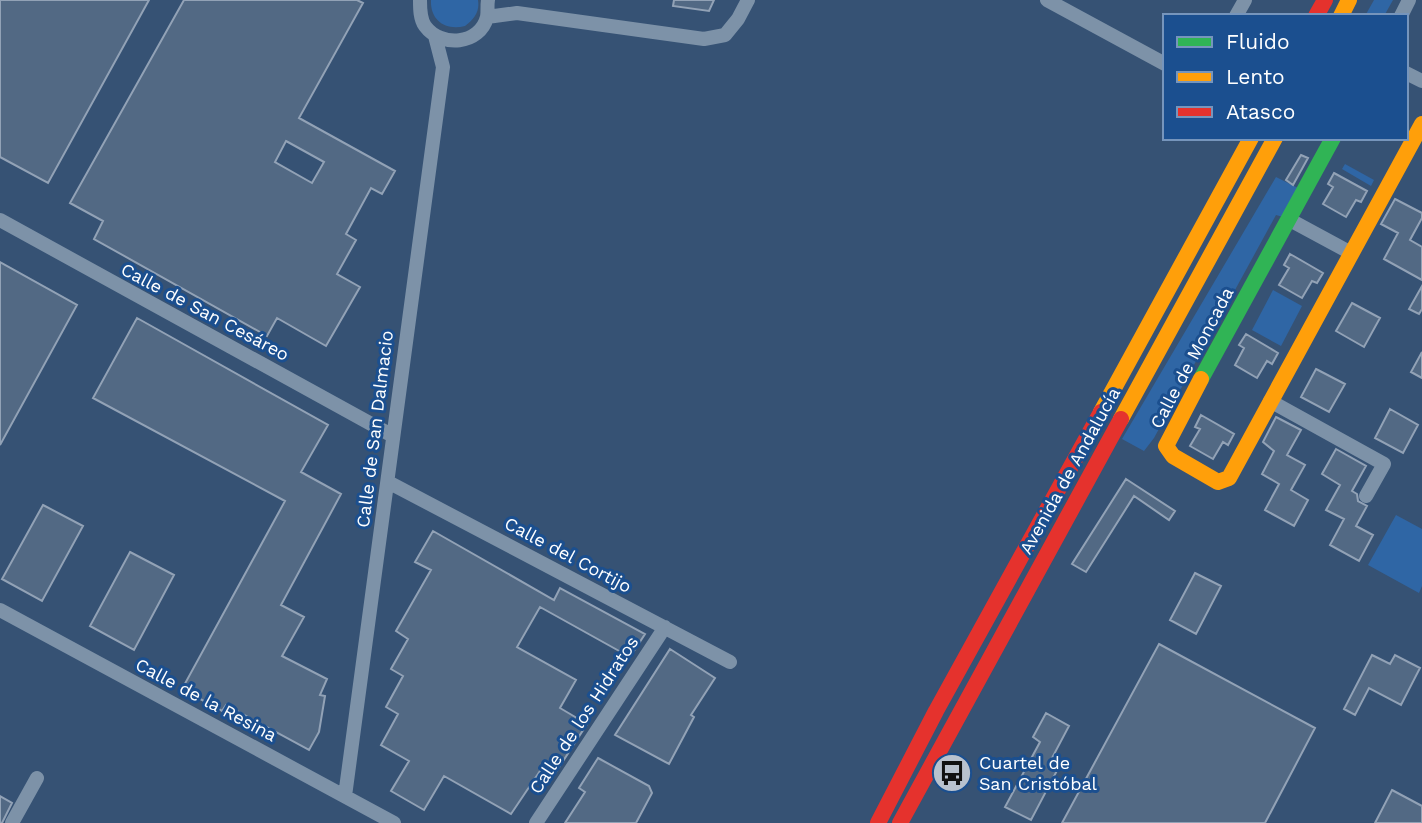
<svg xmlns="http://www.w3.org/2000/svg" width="1422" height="823" font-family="'Work Sans',sans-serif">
  <rect width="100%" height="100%" fill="#365274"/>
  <path fill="#2f66a5" d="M431 0H478C480 12 474 19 465 26 446 31 430 21 431 0Z
    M1374 0H1393L1384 16H1365Z
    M1345 164 1374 180 1371 186 1342 169Z
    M1276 177 1298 188 1283 217 1276 215 1154 438 1144 451 1122 439Z
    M1273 290 1302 306 1281 346 1252 330Z
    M1396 515 1422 529V586L1419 593 1368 565Z"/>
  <path fill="#526984" stroke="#92a2b6" stroke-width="2" fill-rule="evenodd" d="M0 0H149L48 183 0 157Z
    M184 0H357L363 3 299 118 395 171 382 194 371 188 346 234 356 240 337 274 360 287 326 346 277 318 267 336 94 239 103 221 70 203ZM286 141 324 162 312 183 275 162Z
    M674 0H714L709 11 673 6Z
    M1301 155 1308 158 1293 185 1286 180Z
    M1334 173 1367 191 1361 202 1356 200 1346 217 1323 204 1333 187 1328 184Z
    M1395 199 1422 213V218L1410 240 1422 247V280L1384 259 1398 233 1381 224Z
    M1290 254 1323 273 1317 283 1312 281 1302 298 1279 285 1289 268 1284 265Z
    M0 262 77 305 0 445Z
    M1422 286V309L1419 314 1409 309Z
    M1352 303 1380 318 1364 347 1336 331Z
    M137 318 328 425 301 472 341 494 281 605 304 617 282 656 327 679 320 695 325 696 319 732 309 750 226 705 222 711 182 689 285 501 93 398Z
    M1246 334 1278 353 1272 364 1267 361 1257 378 1235 365 1244 348 1239 345Z
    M1422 352V378L1411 372Z
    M1316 369 1345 384 1329 412 1301 397Z
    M1390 409 1418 425 1403 453 1375 438Z
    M1201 415 1234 434 1228 445 1223 442 1213 459 1190 446 1200 429 1195 427Z
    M1276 417 1301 430 1287 455 1305 465 1291 490 1308 500 1294 526 1265 510 1279 484 1262 474 1274 451 1263 442Z
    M1336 449 1366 466 1352 491 1357 494 1358 501 1367 506 1356 526 1373 535 1359 561 1330 545 1344 519 1326 510 1340 485 1322 474Z
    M1126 479 1175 511 1169 520 1134 496 1086 572 1072 564Z
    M43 505 83 526 42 601 2 579Z
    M433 531 554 600 560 588 645 634 630 657 540 607 517 647 576 680 560 708 587 724 556 772 544 765 511 814 444 776 424 810 391 791 409 761 381 745 398 714 386 707 403 676 391 669 408 639 396 631 431 570 415 562Z
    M130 552 174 575 134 650 90 626Z
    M1195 573 1221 586 1196 634 1170 620Z
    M1159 644 1315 728 1265 823H1062Z
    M670 649 715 678 691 715 694 717 669 764 615 735Z
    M1372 655 1390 664 1395 655 1420 668 1401 705 1369 688 1355 715 1344 709Z
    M1046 713 1069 726 1052 758 1061 763 1031 820 1005 807 1040 742 1033 737Z
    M598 758 649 786 652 793 636 823H565L585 792 579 788Z
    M1392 790 1422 806V823H1375Z
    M0 796 12 803 2 823H0Z"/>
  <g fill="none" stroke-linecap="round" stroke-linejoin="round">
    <path stroke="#7d92a8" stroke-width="14" d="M420 0C420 9 420 19 425 26 441 48 480 45 487 17 488 12 487 5 488 0
      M1047 0 1165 64
      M1236 16 1245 0
      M1401 16 1409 0
      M487 17 517 13 704 39 725 35 738 19 748 0
      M1406 73 1422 81
      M0 220 393 436
      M1290 220 1351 253
      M1270 401 1384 464 1366 496
      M388 482 730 662
      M0 610 394 823
      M345 796 443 67 435 36
      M12 823 37 778
      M536 823 665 627"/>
    <path stroke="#30b455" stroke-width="16" d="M1201 379 1333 138"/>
    <path stroke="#ff9f0a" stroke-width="16" d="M1341 16 1349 0
      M1201 379 1166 446 1173 456 1218 482 1229 478 1422 124
      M1101 412 1251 138
      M1121 419 1275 138"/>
    <path stroke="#e5322d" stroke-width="16" d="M1316 16 1325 0
      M878 823 936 711 1101 412
      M900 823 1121 419"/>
  </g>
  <defs>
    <g id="bus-disc" transform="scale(2.0125)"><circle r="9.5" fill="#b9c2ce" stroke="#1b4f8f"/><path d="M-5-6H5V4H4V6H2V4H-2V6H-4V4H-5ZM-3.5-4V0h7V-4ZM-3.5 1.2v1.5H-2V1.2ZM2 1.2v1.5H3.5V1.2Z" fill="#111"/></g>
  </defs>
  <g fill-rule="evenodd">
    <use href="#bus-disc" x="952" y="773"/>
  </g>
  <g text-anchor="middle" stroke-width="6" stroke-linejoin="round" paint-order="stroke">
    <g font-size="18" fill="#fff" stroke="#1b4f8f">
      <text transform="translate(205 312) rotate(28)" y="6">Calle de San Cesáreo</text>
      <text transform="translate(1192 358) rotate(-62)" y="6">Calle de Moncada</text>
      <text transform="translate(375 429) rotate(-83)" y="6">Calle de San Dalmacio</text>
      <text transform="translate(1070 471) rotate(-61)" y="6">Avenida de Andalucía</text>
      <text transform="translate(568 555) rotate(28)" y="6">Calle del Cortijo</text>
      <text transform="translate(206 700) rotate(28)" y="6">Calle de la Resina</text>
      <text transform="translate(584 715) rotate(-57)" y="6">Calle de los Hidratos</text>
    </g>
    <g font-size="18" fill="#fff" stroke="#1b4f8f" text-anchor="start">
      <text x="979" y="769">Cuartel de<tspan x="979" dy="21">San Cristóbal</tspan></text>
    </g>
  </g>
  <rect x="1163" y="14" width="245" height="126" fill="#1b4f8f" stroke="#7695bc" stroke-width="2"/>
  <rect x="1177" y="37" width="35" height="10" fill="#30b455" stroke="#7695bc" stroke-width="2"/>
  <text x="1226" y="49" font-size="21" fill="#ffffff">Fluido</text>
  <rect x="1177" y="72" width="35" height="10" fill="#ff9f0a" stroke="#7695bc" stroke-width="2"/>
  <text x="1226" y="84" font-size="21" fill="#ffffff">Lento</text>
  <rect x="1177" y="107" width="35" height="10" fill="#e5322d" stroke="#7695bc" stroke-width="2"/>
  <text x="1226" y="119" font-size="21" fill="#ffffff">Atasco</text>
</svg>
